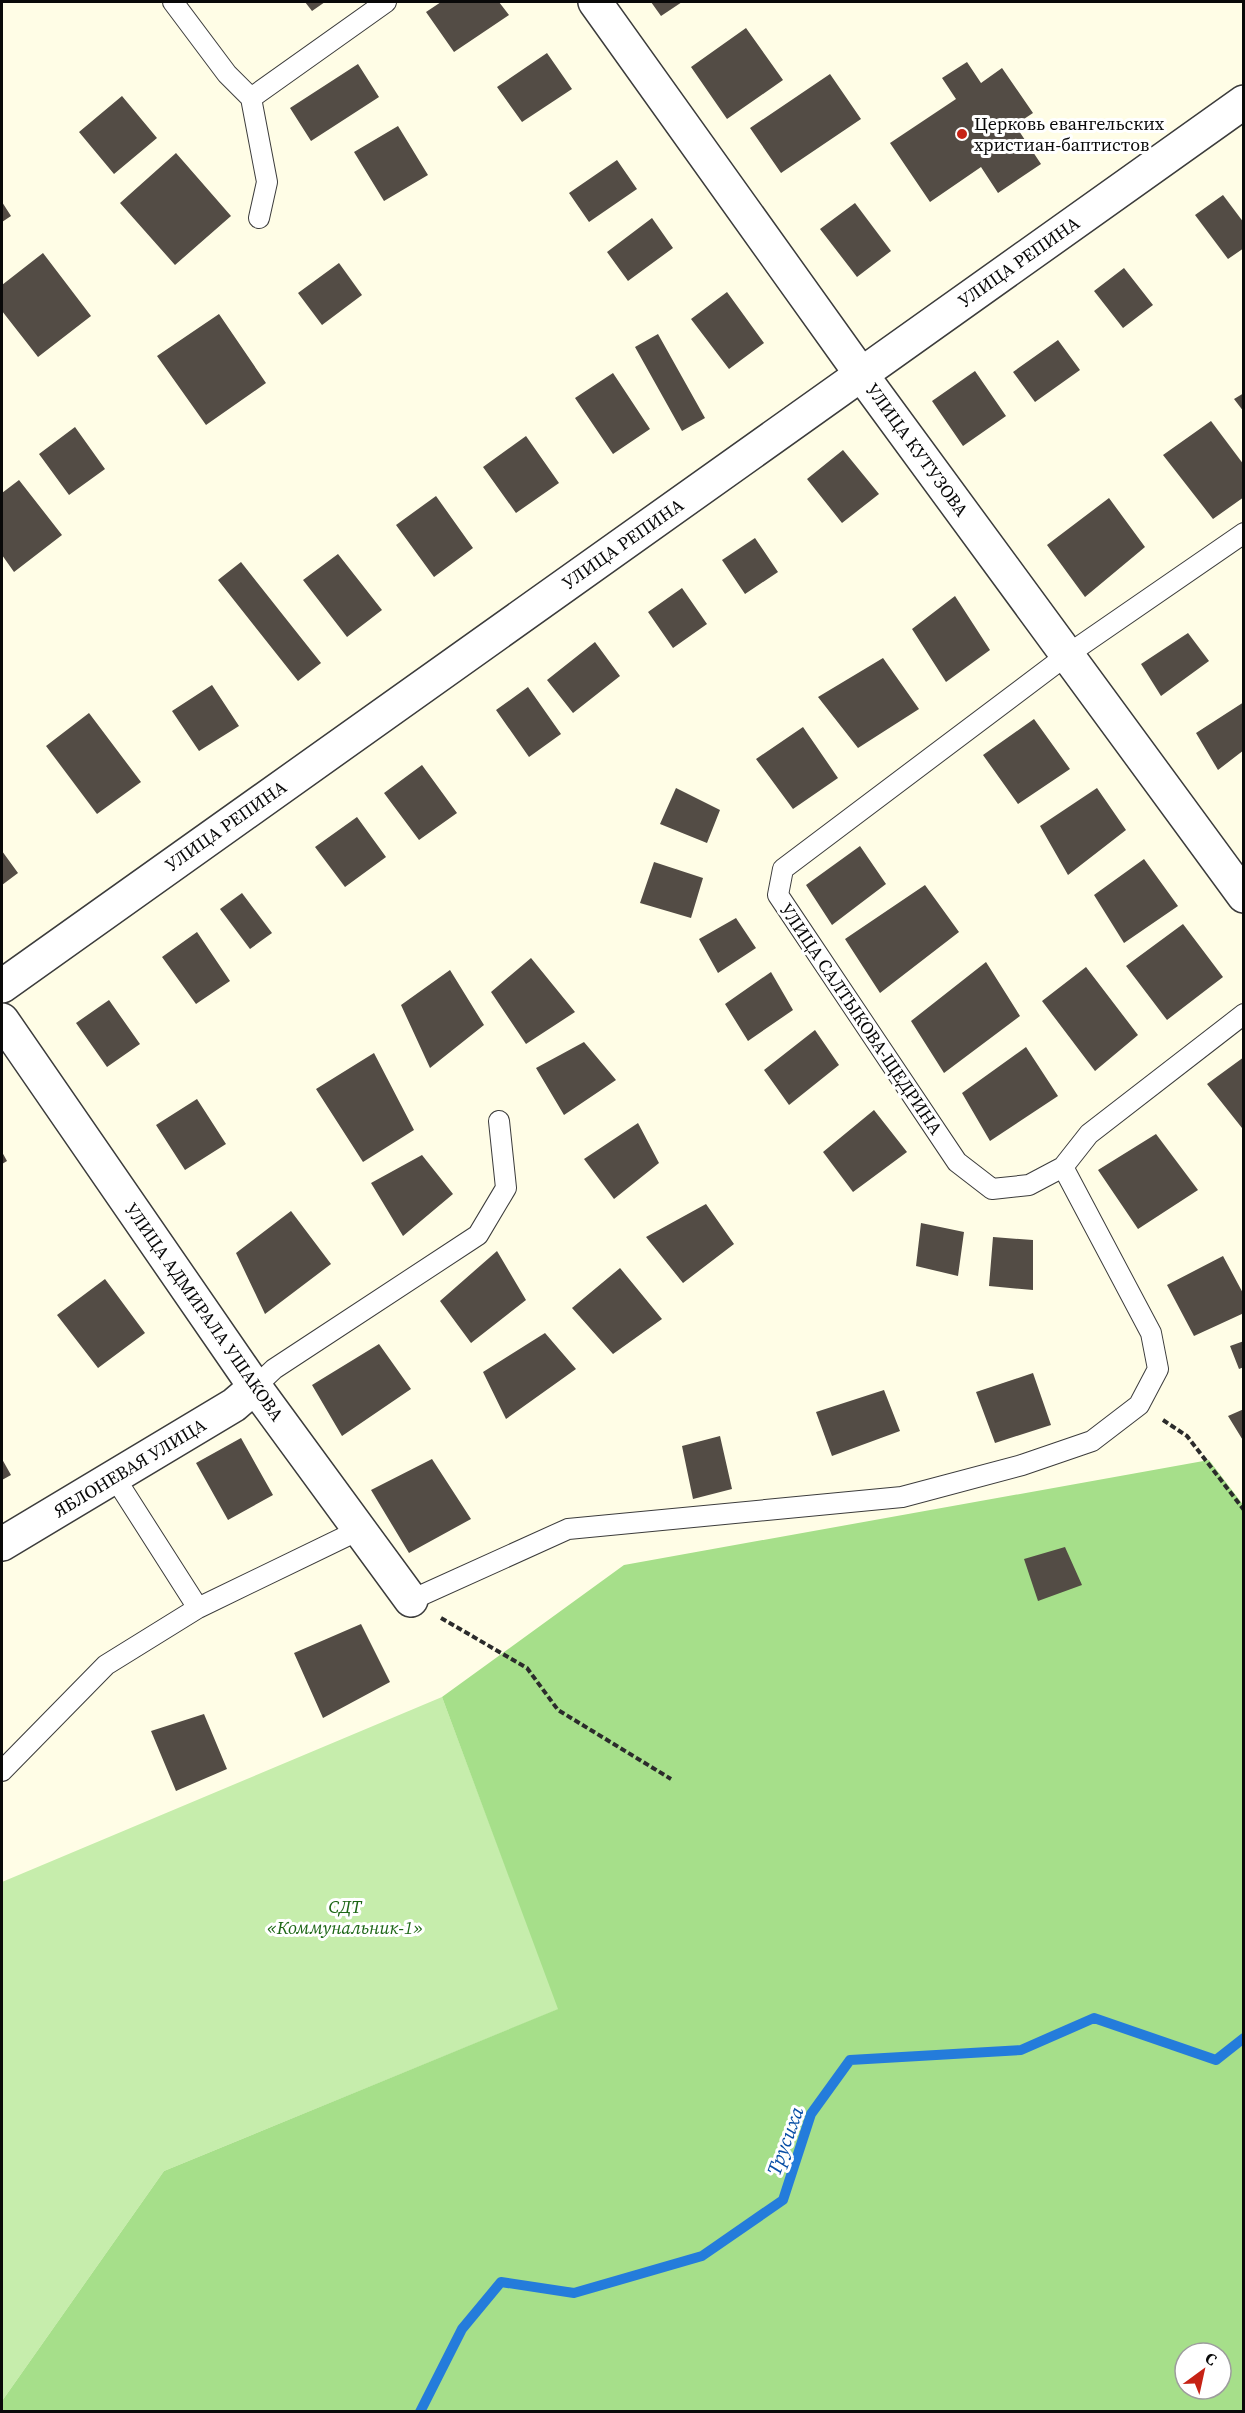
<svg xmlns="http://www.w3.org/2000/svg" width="1245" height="2413" font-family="'Source Serif 4',serif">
  <rect width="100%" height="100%" fill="#fffde6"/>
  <path fill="#c6edac" d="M442 1697 559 2009 164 2171 2 2401V1882Z"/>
  <path fill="#a6df8a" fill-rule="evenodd" d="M1209 1460 1244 1506 1243 2411 2 2412V2401L164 2171 558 2009 442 1697 624 1565ZM1185 2353H1221V2389H1185Z"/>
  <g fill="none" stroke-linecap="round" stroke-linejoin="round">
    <path stroke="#247cdb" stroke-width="10" d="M420 2412 462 2329 501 2282 574 2293 702 2256 783 2200 811 2114 850 2060 1021 2050 1094 2018 1216 2060 1244 2038"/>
  </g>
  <path fill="#534c45" d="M305 2H325L312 11Z
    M441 2H499L509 15 454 52 426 12Z
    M651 2H682L661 16Z
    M746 28 783 80 727 119 691 67Z
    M547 53 572 89 522 122 497 87Z
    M967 62 981 83 1002 68 1033 113 1015 125 1041 164 998 193 981 167 930 202 890 143 956 99 942 78Z
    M358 64 379 97 311 141 290 108Z
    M830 74 861 119 781 173 750 128Z
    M122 96 157 138 114 174 79 132Z
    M398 126 428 175 384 201 354 152Z
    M176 153 231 216 175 265 120 203Z
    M617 160 637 189 589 222 569 193Z
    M1223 195 1244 223V248L1228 259 1195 215Z
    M2 202 11 216 2 222Z
    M855 203 891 251 857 277 820 229Z
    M652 218 673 248 628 281 607 252Z
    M43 253 91 316 38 357 2 311V285Z
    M339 263 362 295 322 325 298 293Z
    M1124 268 1153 305 1123 328 1094 291Z
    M727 292 764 343 729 369 691 319Z
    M219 314 266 383 206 425 157 356Z
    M658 334 705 418 682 431 635 347Z
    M1058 340 1080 370 1035 402 1013 372Z
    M975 371 1006 416 963 446 932 401Z
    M613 373 650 429 613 454 575 398Z
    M1244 393V412L1234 399Z
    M1211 421 1244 465V497L1213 519 1163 455Z
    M75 427 105 469 69 495 39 454Z
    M526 436 559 483 516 513 483 467Z
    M843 450 879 494 842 523 807 479Z
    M19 480 62 535 14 572 2 555V493Z
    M436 496 473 548 434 577 396 525Z
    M1109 498 1145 547 1085 597 1047 545Z
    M755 538 778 572 745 594 722 560Z
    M338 554 382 610 347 637 303 580Z
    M241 562 321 663 298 681 218 580Z
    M682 588 707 624 673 648 648 612Z
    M955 596 990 650 946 682 912 629Z
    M1188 633 1209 661 1161 696 1141 664Z
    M595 642 620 676 573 713 547 680Z
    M883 658 919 709 858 748 818 697Z
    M212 685 239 726 199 751 172 711Z
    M528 687 561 734 529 757 496 710Z
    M1244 702V750L1218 770 1196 733Z
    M89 713 141 782 97 814 46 746Z
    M1034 719 1070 769 1018 804 983 755Z
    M803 727 838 778 793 809 756 759Z
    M422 765 457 813 419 840 384 793Z
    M676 788 720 810 707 843 660 824Z
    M1097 788 1126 830 1068 875 1040 826Z
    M357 817 386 857 345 887 315 847Z
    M860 846 886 884 832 925 806 885Z
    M2 851 18 873 2 885Z
    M1144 859 1178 906 1124 943 1094 895Z
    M654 862 703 878 691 918 640 903Z
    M925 885 959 932 880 993 845 939Z
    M242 893 272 933 250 949 220 909Z
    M736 918 756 948 718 973 699 939Z
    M1183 924 1223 977 1167 1020 1126 966Z
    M197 932 230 981 196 1004 162 957Z
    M531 958 575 1012 526 1044 491 992Z
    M986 962 1020 1016 944 1073 911 1021Z
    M1086 967 1138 1035 1095 1071 1042 1001Z
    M450 970 484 1025 430 1068 401 1005Z
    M771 972 793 1010 748 1041 725 1004Z
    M109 1000 140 1044 107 1067 76 1023Z
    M815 1030 839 1065 789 1105 764 1070Z
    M584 1042 616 1080 564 1115 536 1068Z
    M1026 1047 1058 1096 990 1141 962 1093Z
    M374 1053 414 1130 363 1162 316 1089Z
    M1244 1057V1127L1242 1128 1207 1084Z
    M197 1099 226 1144 185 1170 156 1125Z
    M874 1110 907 1152 853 1192 823 1152Z
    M638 1123 659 1163 614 1199 584 1159Z
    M1156 1134 1198 1190 1138 1229 1098 1170Z
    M2 1152 7 1161 2 1164Z
    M422 1155 453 1194 403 1236 371 1183Z
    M706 1204 734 1244 683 1283 646 1237Z
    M291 1211 331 1264 265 1314 236 1253Z
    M921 1223 964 1232 958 1276 916 1266Z
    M993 1237 1033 1240V1290L989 1286Z
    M497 1251 526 1300 471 1343 440 1301Z
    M1223 1256 1244 1295V1313L1194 1336 1167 1285Z
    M620 1268 662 1319 613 1354 572 1308Z
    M105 1279 145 1333 98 1368 57 1315Z
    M545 1333 576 1369 506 1419 483 1372Z
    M1244 1341V1367L1239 1369 1230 1346Z
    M379 1344 411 1389 342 1436 312 1385Z
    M1033 1373 1051 1425 995 1443 976 1392Z
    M884 1390 900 1431 832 1456 816 1412Z
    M1244 1409V1442L1228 1416Z
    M720 1436 732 1489 693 1499 682 1446Z
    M241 1438 273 1495 228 1520 196 1463Z
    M2 1459 11 1475 2 1480Z
    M432 1459 471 1519 409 1553 371 1490Z
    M1065 1547 1082 1585 1038 1601 1024 1559Z
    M361 1624 390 1682 323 1718 294 1653Z
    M204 1714 227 1769 176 1791 151 1731Z"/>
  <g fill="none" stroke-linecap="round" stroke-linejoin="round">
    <g stroke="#3c3c3c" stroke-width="22">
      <path id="lane" d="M173 2 227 74 251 98 267 182 259 218
        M251 98 386 2
        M1244 533 1067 655 783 869 778 895 957 1162 992 1189 1029 1185 1063 1167 1089 1134 1244 1014
        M255 1387 274 1369 478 1235 506 1188 499 1121
        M115 1478 198 1608
        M411 1600 568 1529 902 1497 1022 1465 1092 1441 1139 1405 1158 1369 1151 1333 1063 1167
        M2 1771 106 1665 198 1608 359 1530"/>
    </g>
    <g stroke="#3c3c3c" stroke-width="36">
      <path id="street" d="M595 2 861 374 1244 896
        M2 986 1244 102
        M2 1020 255 1387 411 1600
        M2 1544 234 1405 255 1387"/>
    </g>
    <path stroke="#2b2b2b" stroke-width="4" stroke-dasharray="6 3" stroke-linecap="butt" d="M1163 1420 1187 1436 1244 1510
      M441 1618 527 1668 558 1710 671 1779"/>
    <use href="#lane" stroke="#fff" stroke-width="20"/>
    <use href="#street" stroke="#fff" stroke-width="33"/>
  </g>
  <circle fill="#c62215" stroke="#fff" stroke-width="2" cx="962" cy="134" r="6"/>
  <g text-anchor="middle" stroke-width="6" stroke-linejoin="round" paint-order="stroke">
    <g font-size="18" fill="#090909" stroke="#fff" text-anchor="start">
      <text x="974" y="130">Церковь евангельских<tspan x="974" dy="21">христиан-баптистов</tspan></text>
    </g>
    <g font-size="18" fill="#090909" stroke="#fff">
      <text transform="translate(1019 262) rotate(-35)" y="6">УЛИЦА РЕПИНА</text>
      <text transform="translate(917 450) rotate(54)" y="6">УЛИЦА КУТУЗОВА</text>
      <text transform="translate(623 544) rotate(-35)" y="6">УЛИЦА РЕПИНА</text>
      <text transform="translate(226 826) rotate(-35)" y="6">УЛИЦА РЕПИНА</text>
      <text transform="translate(861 1019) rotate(56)" y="6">УЛИЦА САЛТЫКОВА-ЩЕДРИНА</text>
      <text transform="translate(204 1312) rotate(55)" y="6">УЛИЦА АДМИРАЛА УШАКОВА</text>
      <text transform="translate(130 1468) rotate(-31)" y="6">ЯБЛОНЕВАЯ УЛИЦА</text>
    </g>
    <g font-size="18" font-style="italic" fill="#1c6615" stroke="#fff">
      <text x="345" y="1913">СДТ<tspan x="345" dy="21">«Коммунальник-1»</tspan></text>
    </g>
    <g font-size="20" font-style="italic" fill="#084ea5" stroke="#fff">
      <text transform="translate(785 2141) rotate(-70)" y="7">Трусиха</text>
    </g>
  </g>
  <rect width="1245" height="2413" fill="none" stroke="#090909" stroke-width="6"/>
  <g transform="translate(1203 2371) rotate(33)"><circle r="28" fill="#ffffff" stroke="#9d9d9d" stroke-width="1.5"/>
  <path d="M0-4.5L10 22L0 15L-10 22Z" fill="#c62215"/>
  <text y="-9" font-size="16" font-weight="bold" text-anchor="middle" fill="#090909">С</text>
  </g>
</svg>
